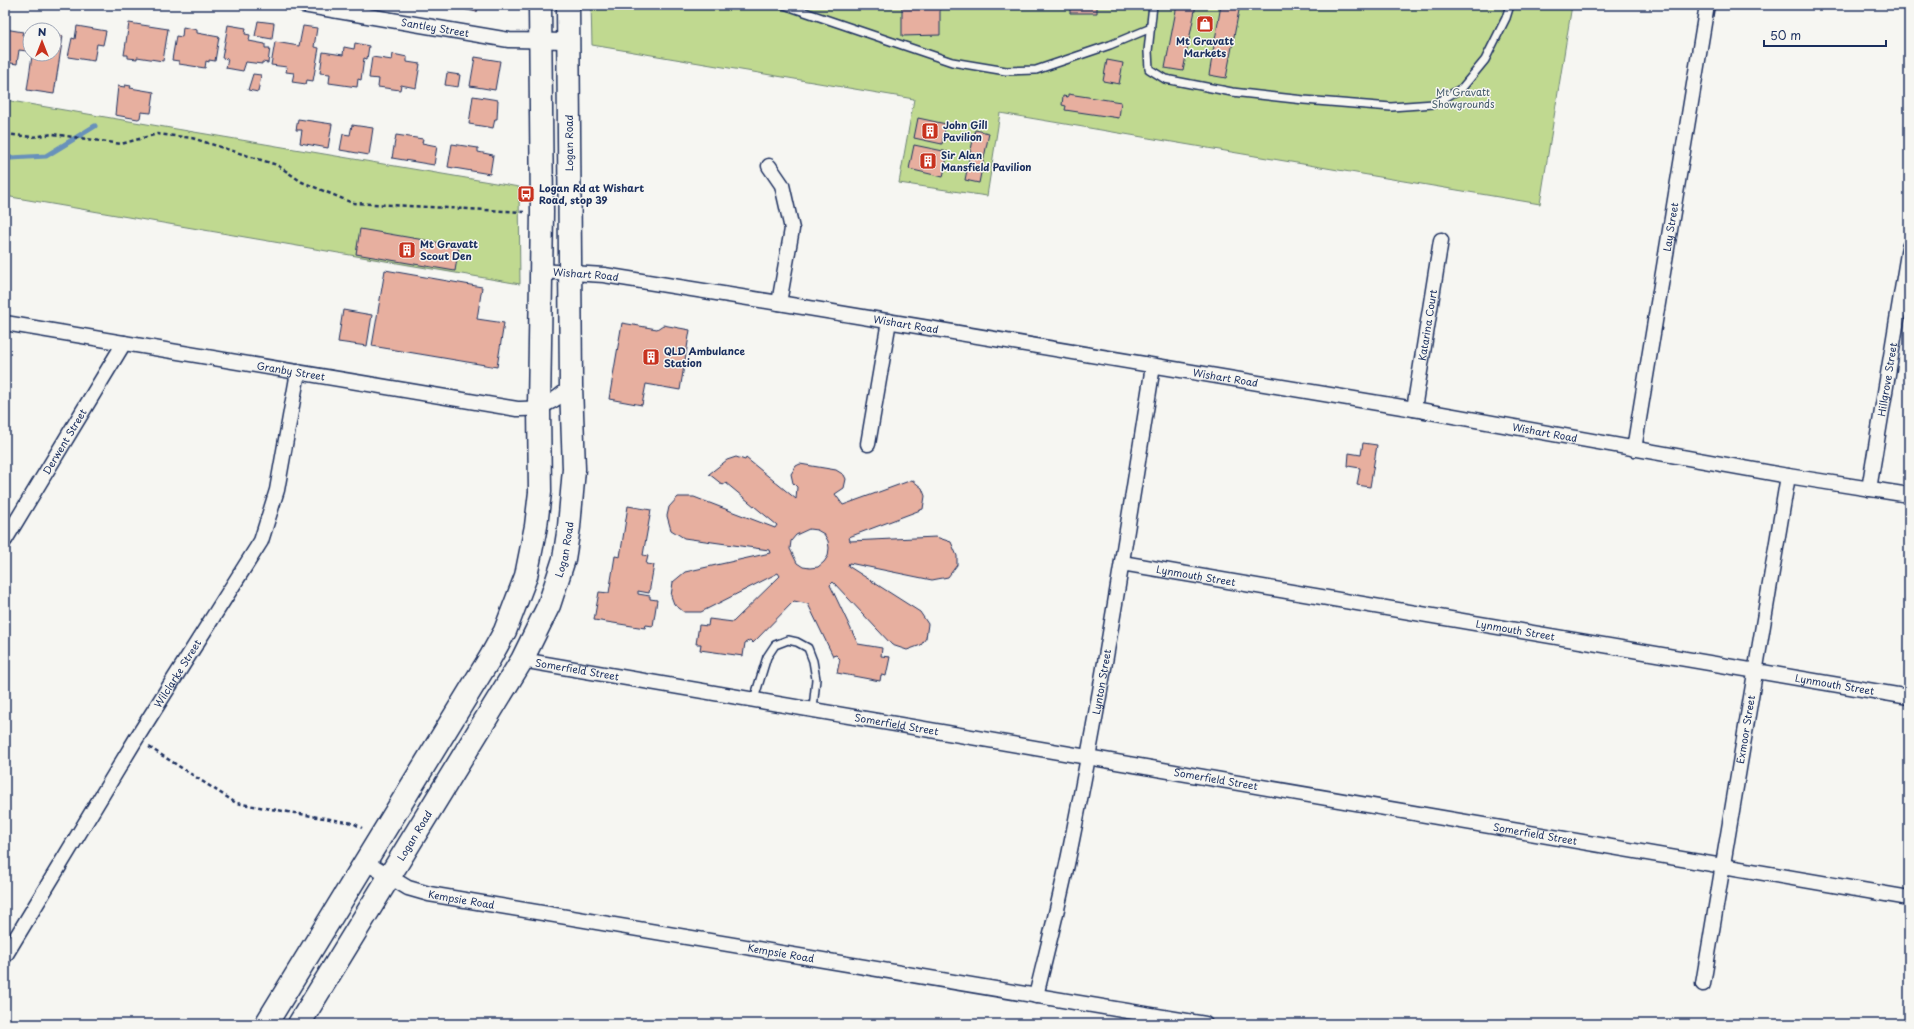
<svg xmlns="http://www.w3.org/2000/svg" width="1914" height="1029" font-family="'Playpen Sans',sans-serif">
  <rect width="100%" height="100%" fill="#f6f6f2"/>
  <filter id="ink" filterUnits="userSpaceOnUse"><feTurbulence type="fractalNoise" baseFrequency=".025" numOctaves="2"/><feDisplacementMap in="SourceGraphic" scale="8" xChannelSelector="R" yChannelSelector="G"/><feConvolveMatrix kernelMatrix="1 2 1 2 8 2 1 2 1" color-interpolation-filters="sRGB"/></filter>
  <g filter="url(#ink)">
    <path fill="#c0d990" stroke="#6e8477" d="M591 5H1572L1540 204 1000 113 987 196 899 183 914 99 592 45Z
      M5 100 519 187 520 284 5 196Z"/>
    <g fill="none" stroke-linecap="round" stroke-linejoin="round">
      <path stroke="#6791bb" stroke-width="5" d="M5 157 11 158 46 156 95 126"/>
    </g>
    <path fill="#e7af9f" stroke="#1b2f5e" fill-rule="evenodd" d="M443 5H478L477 12Z
      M902 5H940V35L902 36Z
      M1070 5H1097V13H1070Z
      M1177 5H1196L1183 71 1165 68Z
      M1221 5H1240L1226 78 1209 75Z
      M258 21 274 23 272 39 255 36Z
      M129 23 168 29 163 61 137 57V59L128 58V55H124Z
      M228 25 246 28 245 34 250 35 249 41 265 44V48H270L268 63 262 62V64L246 62 243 71 226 68 228 59 222 58Z
      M77 26 106 31 103 45 97 44 94 61 68 57 72 38 75 39Z
      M303 26 317 28 314 47 319 48 313 81 307 80 306 84 292 82 294 73 286 72 287 67 271 65 275 42 299 46Z
      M183 27 197 30V33L219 37 215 61 209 60V62L206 61 205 68 179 64V61L172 60 176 36 182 37Z
      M5 29 23 32 22 35 29 36 27 51 19 50 17 64 5 62Z
      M54 35 63 36 54 94 27 90 32 56 41 57V54H54Z
      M355 43 369 46 367 59 364 58 361 80 358 79 357 87 329 83 330 74 320 73 323 52 343 55 344 47 354 49Z
      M393 54 407 57V62L420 64 416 88 401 85 400 90 378 87 379 79 369 78 372 57 392 60Z
      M475 57 500 61 495 90 470 86Z
      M1107 60 1123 63 1119 84 1103 81Z
      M447 73 460 75 458 87 445 85Z
      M253 74 261 75 258 92 248 90Z
      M125 85 131 86 130 88 154 92 151 113 141 112 140 118 138 119 115 115 118 86 125 87Z
      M1068 94 1121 102 1119 118 1065 110 1066 106 1062 105 1063 96 1068 97Z
      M473 96 498 100 497 119H495L493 128 469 124Z
      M918 118 946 124 942 144 914 138Z
      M298 119 332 124 328 148 300 143 302 130H296Z
      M352 125 373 128 369 155 340 150 343 134 350 135Z
      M975 130 989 133 979 183 965 180Z
      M396 135 423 139 422 143 437 146 434 165 392 158Z
      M452 144 478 148V152L493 155 490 174 448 167Z
      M914 145 948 152 943 177 909 169Z
      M360 229 459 246 455 271 356 254Z
      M385 270 482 287 477 319 504 323 497 367 372 346Z
      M343 310 372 315 367 346 338 342Z
      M622 323 657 329 663 325 690 330 680 390 646 384 642 405 609 399Z
      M1363 443 1377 445 1370 487 1357 485 1360 468 1348 466 1349 453 1361 455Z
      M736 457 745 460 746 458 796 499 797 487 793 483 791 474 796 466 800 464 836 470 844 475 846 479 844 488 835 494 843 505 912 480 922 488 925 496 923 509 849 537 850 541 936 537 951 542 957 556V565L948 577 932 580 849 563 848 566 920 612 928 624 926 638 921 645 907 650 892 645 833 582 830 585 858 644 882 648 881 656 890 657 886 676 881 675 880 681 837 673 840 659 836 655 833 656 808 604 794 601 753 643 750 640 745 643 743 656 700 650 701 644H696L699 625 708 626 709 619 733 622 780 576 778 573 701 612H684L674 604 671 596 673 582 685 572 770 553 769 550 684 538 671 530 667 516 669 507 678 497H694L775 528 777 525 726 483 723 485 709 474 727 460ZM809 529 817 530 824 534 828 541 829 548 828 556 824 562 818 567 810 568 803 567 797 563 790 549 791 541 796 535Z
      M628 506 651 510 643 555 648 556 646 564 654 565 649 593 638 591V594L650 596V599L657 600 653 626 646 625 645 628 594 620 599 592 609 593 615 556 620 557Z"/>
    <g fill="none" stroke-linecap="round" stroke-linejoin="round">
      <g stroke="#1b2f5e" stroke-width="10">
        <path id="lane" d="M784 5 952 62 1006 71 1036 70 1110 45 1151 28
          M1153 5 1148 51 1149 69 1165 79 1232 92 1304 100 1391 107 1434 104 1462 88 1485 60 1506 18 1510 5
          M754 699 767 657 775 645 788 640 797 642 808 648 813 661 816 679 813 709"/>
      </g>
      <g stroke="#1b2f5e" stroke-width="17">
        <g id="street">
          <path id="s1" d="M303 5 509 40 568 41"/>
          <path d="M769 166 782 185 792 229 779 303"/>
          <path id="s2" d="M540 271 604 275 779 303 1414 409 1788 476 1909 495"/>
          <path id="s3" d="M5 323 517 409C540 410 555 402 571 386"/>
          <path id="s4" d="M1414 409 1441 240"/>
          <path d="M868 444 889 321"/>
          <path id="s5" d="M1634 449 1707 5"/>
          <path id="s6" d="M1869 489 1909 247"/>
          <path id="s7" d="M5 540 124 343"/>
          <path id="s8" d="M1122 563 1909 697"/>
          <path id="s9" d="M522 660 1909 898"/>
          <path id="s10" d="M365 862 408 888 429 894 1205 1024"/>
          <path id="s11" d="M5 956 136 739 261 541 277 490 298 372"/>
          <path id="s12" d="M1703 984 1788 476"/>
          <path id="s13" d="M1036 996C1048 946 1061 896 1071 845 1103 686 1128 526 1153 366"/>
        </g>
      </g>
      <g stroke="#1b2f5e" stroke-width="25">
        <g id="primary">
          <path d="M266 1024 490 658 505 631 526 576 536 526 540 492 539 408 542 212 540 5"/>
          <path id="s14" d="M299 1024 522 660 549 605 564 559 569 527 574 469 571 386 568 5"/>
        </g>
      </g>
      <path stroke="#1b2f5e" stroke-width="2.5" stroke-dasharray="4 3" stroke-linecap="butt" d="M5 134 32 137 53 134 121 144 157 134 192 138 277 165 302 182 353 203 524 212
        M149 747 236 803 353 823 362 828"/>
      <use href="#lane" stroke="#f6f6f2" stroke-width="7"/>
      <use href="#street" stroke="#f6f6f2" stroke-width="14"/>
      <use href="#primary" stroke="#f6f6f2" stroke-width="22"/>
    </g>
  </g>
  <defs>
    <g id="shop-square" transform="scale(0.9)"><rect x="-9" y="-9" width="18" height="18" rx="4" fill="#c8321e" stroke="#f6f6f2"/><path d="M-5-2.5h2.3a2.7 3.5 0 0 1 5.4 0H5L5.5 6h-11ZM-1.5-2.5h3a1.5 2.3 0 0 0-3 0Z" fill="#fff"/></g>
    <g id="building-square" transform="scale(0.9)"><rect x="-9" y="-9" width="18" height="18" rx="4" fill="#c8321e" stroke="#f6f6f2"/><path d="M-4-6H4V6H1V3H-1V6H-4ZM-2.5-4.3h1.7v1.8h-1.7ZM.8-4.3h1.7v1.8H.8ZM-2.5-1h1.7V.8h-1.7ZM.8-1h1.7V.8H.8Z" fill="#fff"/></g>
    <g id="bus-square" transform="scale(0.9)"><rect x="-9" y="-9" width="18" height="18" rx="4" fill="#c8321e" stroke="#f6f6f2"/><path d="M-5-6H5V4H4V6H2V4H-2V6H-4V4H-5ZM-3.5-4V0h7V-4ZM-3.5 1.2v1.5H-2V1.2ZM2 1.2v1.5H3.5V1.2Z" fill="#fff"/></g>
  </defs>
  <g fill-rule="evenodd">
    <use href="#shop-square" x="1205" y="24"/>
    <use href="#building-square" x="930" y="131"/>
    <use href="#building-square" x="928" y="161"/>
    <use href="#bus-square" x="526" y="194"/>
    <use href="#building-square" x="407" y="250"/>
    <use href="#building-square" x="651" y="357"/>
  </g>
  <g text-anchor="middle" stroke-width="3" stroke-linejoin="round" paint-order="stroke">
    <g font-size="10" fill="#1b2f5e" stroke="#f6f6f2">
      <text dy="4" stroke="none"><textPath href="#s1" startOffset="134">Santley Street</textPath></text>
      <text transform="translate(569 143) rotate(-90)" y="4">Logan Road</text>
      <text dy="4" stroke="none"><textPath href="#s5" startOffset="225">Lay Street</textPath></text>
      <text dy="4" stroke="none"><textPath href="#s2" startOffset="46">Wishart Road</textPath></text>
      <text dy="4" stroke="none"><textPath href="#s2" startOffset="370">Wishart Road</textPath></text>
      <text dy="4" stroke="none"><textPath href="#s4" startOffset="85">Katarina Court</textPath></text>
      <text dy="4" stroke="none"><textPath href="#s3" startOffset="290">Granby Street</textPath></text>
      <text dy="4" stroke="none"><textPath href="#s2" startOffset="694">Wishart Road</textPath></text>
      <text dy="4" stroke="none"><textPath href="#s6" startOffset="111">Hillgrove Street</textPath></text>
      <text dy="4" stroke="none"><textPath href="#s2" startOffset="1018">Wishart Road</textPath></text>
      <text dy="4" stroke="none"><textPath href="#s7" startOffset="115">Derwent Street</textPath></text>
      <text dy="4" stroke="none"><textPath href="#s14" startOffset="546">Logan Road</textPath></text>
      <text dy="4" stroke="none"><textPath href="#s8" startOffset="75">Lynmouth Street</textPath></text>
      <text dy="4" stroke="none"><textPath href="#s8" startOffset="399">Lynmouth Street</textPath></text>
      <text dy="4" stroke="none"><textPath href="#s9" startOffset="56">Somerfield Street</textPath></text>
      <text dy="4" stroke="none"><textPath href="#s11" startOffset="331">Wilclarke Street</textPath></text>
      <text dy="4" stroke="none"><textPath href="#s13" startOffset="321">Lynton Street</textPath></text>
      <text dy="4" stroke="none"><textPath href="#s8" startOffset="723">Lynmouth Street</textPath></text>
      <text dy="4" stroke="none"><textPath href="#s9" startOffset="380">Somerfield Street</textPath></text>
      <text dy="4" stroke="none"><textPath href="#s12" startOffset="258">Exmoor Street</textPath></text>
      <text dy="4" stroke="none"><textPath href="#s9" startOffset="704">Somerfield Street</textPath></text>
      <text dy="4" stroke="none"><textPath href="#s9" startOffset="1028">Somerfield Street</textPath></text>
      <text dy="4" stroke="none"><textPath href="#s14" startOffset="221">Logan Road</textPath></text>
      <text dy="4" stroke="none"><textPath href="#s10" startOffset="105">Kempsie Road</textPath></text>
      <text dy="4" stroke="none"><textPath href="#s10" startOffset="429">Kempsie Road</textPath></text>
    </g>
    <g font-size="10" font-weight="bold" fill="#1b2f5e" stroke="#f6f6f2" text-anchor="start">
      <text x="1205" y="45" text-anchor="middle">Mt Gravatt<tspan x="1205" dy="12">Markets</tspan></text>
      <text x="943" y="129">John Gill<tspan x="943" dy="12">Pavilion</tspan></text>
      <text x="941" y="159">Sir Alan<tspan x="941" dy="12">Mansfield Pavilion</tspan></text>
      <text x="539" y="192">Logan Rd at Wishart<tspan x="539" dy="12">Road, stop 39</tspan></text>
      <text x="420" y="248">Mt Gravatt<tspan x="420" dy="12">Scout Den</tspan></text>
      <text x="664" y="355">QLD Ambulance<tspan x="664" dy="12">Station</tspan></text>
    </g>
    <g font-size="10" fill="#445a6a" stroke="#f6f6f2">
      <text x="1463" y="96">Mt Gravatt<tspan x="1463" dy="12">Showgrounds</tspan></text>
    </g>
  </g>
  <rect width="1914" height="1029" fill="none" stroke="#f6f6f2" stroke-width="20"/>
  <rect x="10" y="10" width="1894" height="1009" fill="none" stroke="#1b2f5e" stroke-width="1.5" filter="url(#ink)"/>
  <g transform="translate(42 42)"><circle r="19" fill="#f6f6f2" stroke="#9ea6b7"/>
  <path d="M0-3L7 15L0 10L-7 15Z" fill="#c8321e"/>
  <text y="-6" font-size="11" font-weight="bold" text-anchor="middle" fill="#1b2f5e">N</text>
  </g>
  <path d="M1764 40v6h122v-6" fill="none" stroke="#1b2f5e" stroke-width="2"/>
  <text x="1770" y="40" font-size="12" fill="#1b2f5e" stroke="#f6f6f2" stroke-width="3" paint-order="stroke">50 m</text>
</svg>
